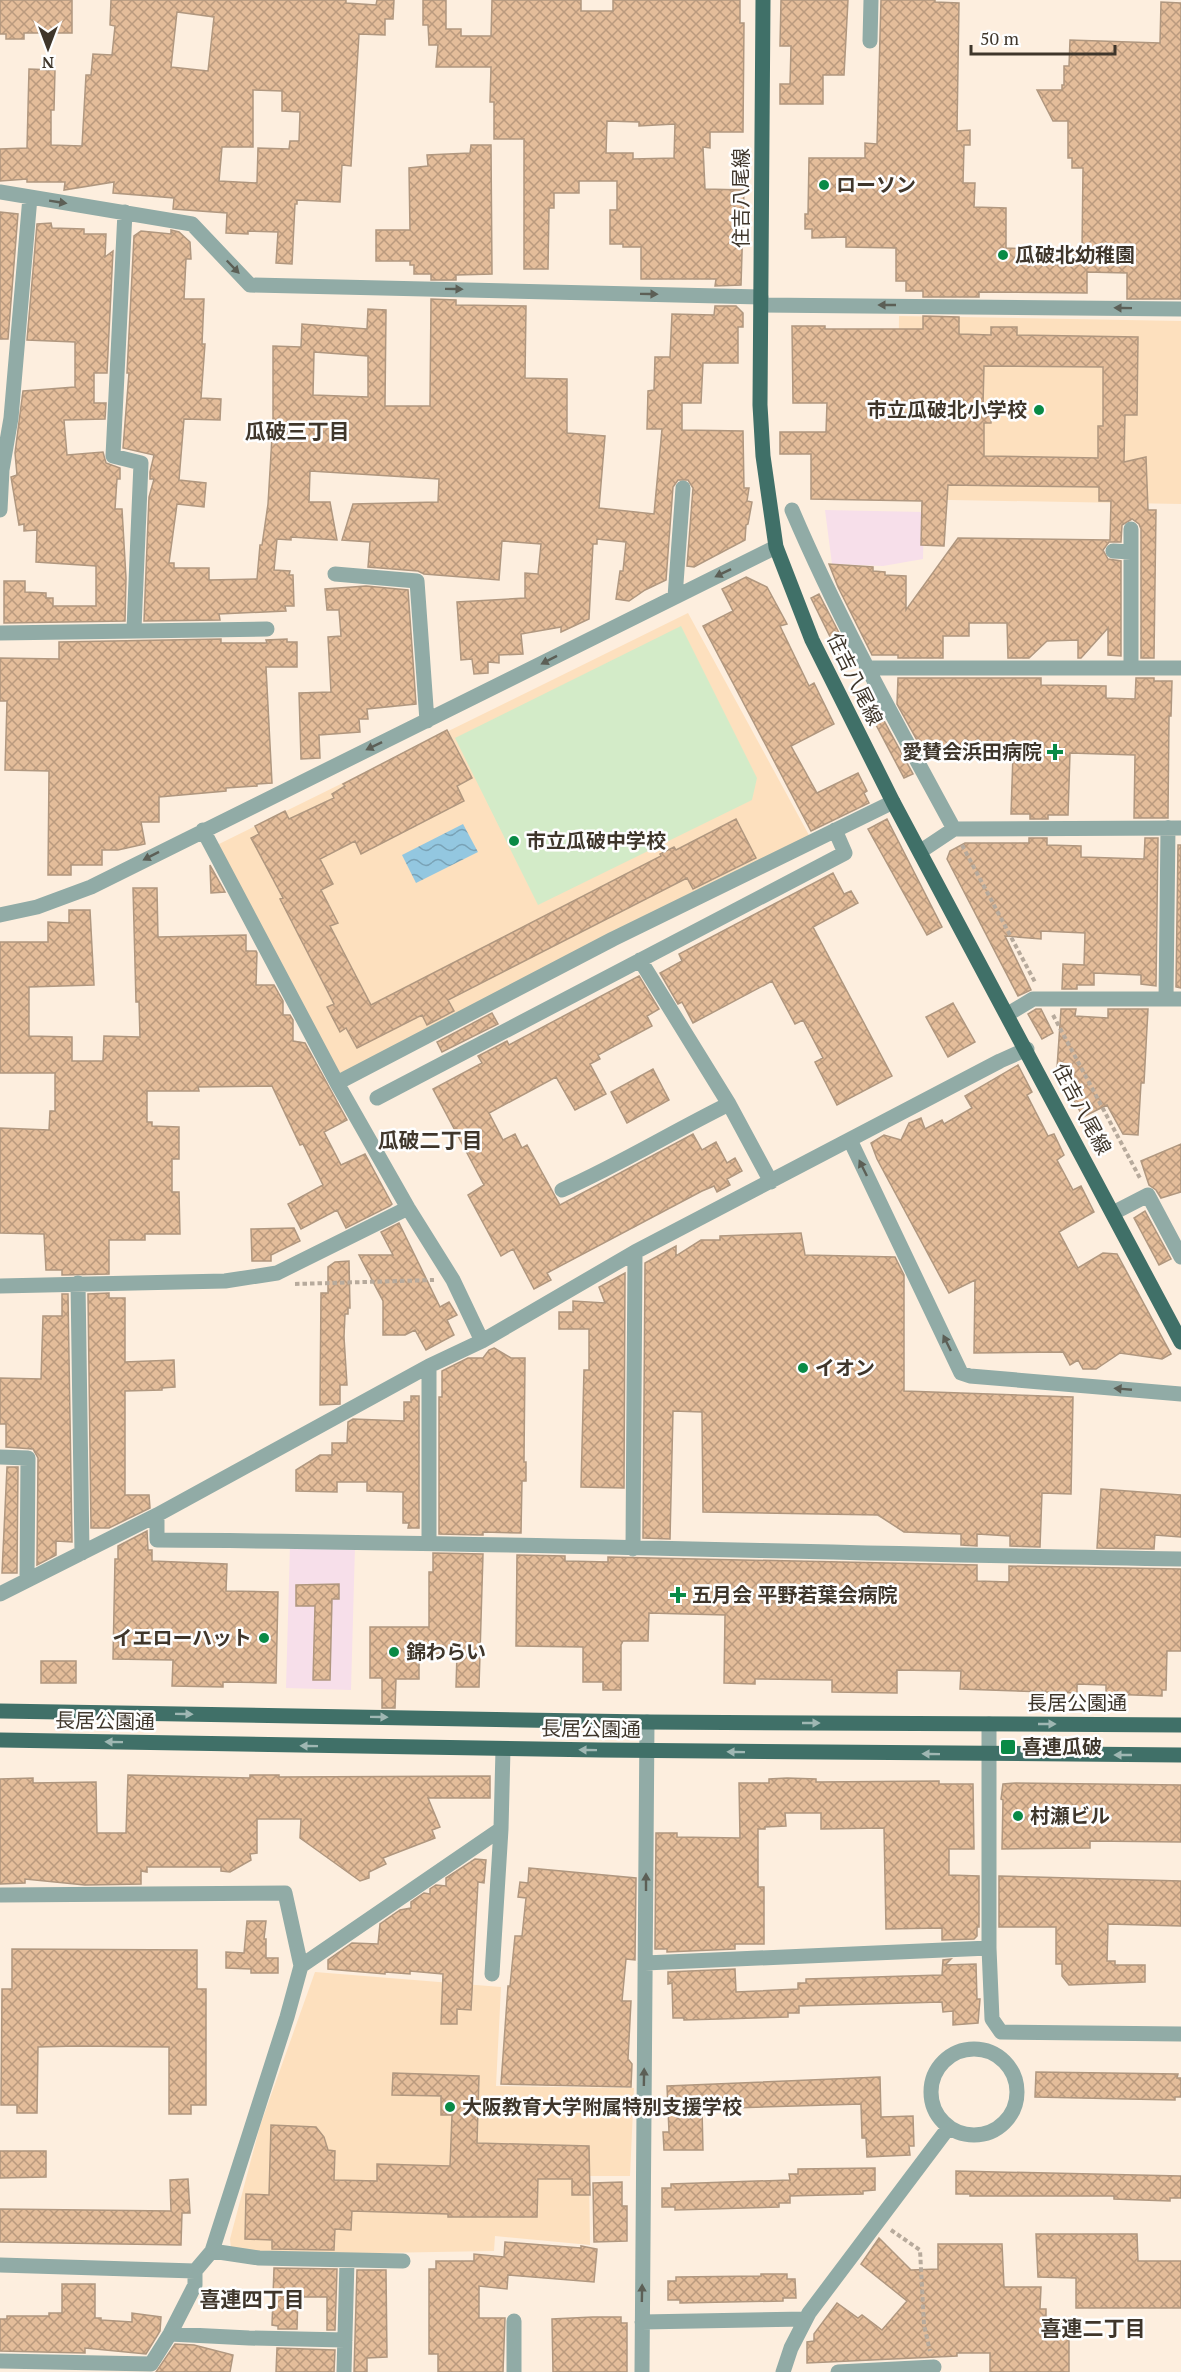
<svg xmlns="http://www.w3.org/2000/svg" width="1181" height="2372" font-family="'PT Serif','Noto Sans JP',serif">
  <defs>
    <pattern id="water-waves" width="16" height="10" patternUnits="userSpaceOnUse" patternTransform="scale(1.5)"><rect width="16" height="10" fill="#93c7e0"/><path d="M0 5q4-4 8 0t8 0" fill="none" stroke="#79a2b6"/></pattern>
    <pattern id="building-cross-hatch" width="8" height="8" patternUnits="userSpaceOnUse" patternTransform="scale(1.5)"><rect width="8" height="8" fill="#e4bd9a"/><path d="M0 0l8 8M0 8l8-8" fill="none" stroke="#ba9a7e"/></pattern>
  </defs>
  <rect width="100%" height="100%" fill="#fdeede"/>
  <path fill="#f7dfea" d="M825 510 924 512 923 559 883 566 832 564Z
    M290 1544 355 1546 351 1690 286 1688Z"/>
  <path fill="#fde0be" d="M899 316 1181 321V504L897 499Z
    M688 613 810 837 340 1074 217 845Z
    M315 1972 501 1987 496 2086 634 2088 630 2176H589L590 2245 495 2236 494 2251 319 2254H283L231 2248 230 2239 260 2126Z"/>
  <path fill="#d3ebc8" d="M681 626 757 778 752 800 538 905 455 738Z"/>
  <path fill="url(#water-waves)" d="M463 824 478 852 416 883 402 855Z"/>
  <path fill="url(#building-cross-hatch)" stroke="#b0977f" stroke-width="1.5" fill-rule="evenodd" d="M0 0H72V33H24V39H6V34H0Z
    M111 0H346V3L376 5 377 0H394L393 19H385V35L359 34 351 166 342 165 340 202 297 200V204H295L292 264 276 263 278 232 248 231V234L226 233 227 213 173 209 174 198 113 193 114 182 64 190 65 182H27V179L0 181V149L27 148 29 69 55 70 54 110H51V145L82 146 86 75H91L93 54 112 55 115 26 110 25ZM177 12 214 17 208 71 171 67ZM253 90 282 91V111L300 112 299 141H290L289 149 258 148 257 183 219 181 222 147H253Z
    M423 0H446V29H461V36H491L492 0H581V11H613V0H740V23H744L743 132H710V148L703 147 705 189 744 190 741 285 715 286 716 279H641V247H623V244H610V210H617V181H579V193H554V208H549L548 269H524V139H494V102H490L491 67H436L438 45H429L428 25H423ZM607 121 639 122V126L675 124 674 158 633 159V153H606Z
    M781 0H848L844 75H823V104H780V84H790L791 46H780Z
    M881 0H935V2L959 3 957 131 970 130V145H964L963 183H975L974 207 1006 208V248L1082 251 1083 168H1072V158H1068V121H1053L1037 90H1062V85H1064V66H1069L1070 40 1160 43 1161 2 1181 3V299H1127V273L1087 272V293L979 292V297H923V291H906V281H896V248L846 247V237L812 238V229H805V214H808L809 158H865V143L877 144Z
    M471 145H491L492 274 456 275V280H431V274H414V265H410V261H376V230H410L409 168 428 166 427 155 470 153Z
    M0 212 18 214 8 339H0Z
    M51 223 52 228 84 229V234H106L105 257 113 251 107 373H94V403H106L105 419 64 420 67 455 103 452 106 463 120 468V479H117L115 509H122L126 578 125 621 4 623V581H25V592L46 593V598H53V606H96V566L36 562 37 530 24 531V524L19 525 11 477 17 475 15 453 23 391 75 387V342L27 340 37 224Z
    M171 230 179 232 190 242 191 259H186L184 299H204L202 344H205L201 398 221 399 220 420 184 419 179 480 206 483 204 507 177 504 169 563H174V568H209V580L257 579 260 545H262L268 504 273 420V346L301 347 302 324 367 329 368 309 386 310 385 406H430L431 299 456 300V305L526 306 525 378 567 379V433L605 436 599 508 654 514 662 429H647L648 391 654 390 655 357H670L672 314 714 315 715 306H736L743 313V327H738V363H703L701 403H682V430L743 431 744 488H749L747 501 752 502 748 524 746 525 745 540 694 567 687 566 693 488 688 480H678L673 487 666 580 645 590 629 601 616 599 620 571H623L626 542 597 539V544H593L589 619 561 632V627L521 634 523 654 499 655V663L488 662V673L474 674 472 659 461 660 457 602 525 598V573L538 574 541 544 502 541 499 580 424 574 418 571 368 567 370 542 342 540 353 504 438 502 439 479 310 471 309 502H330L337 540 291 537V540L277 539 274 570 290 571 289 575H293L294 606H285L286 611 219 614 220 620 144 621 149 497 154 479H150V472L154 455 123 448 129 373H127L134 236 141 231 171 234ZM314 352 368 356V397L313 395Z
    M923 316 959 317V334L991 335V327H1017V335L1138 337 1137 415H1125L1124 462 1146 457 1148 510H1156L1154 658H1141V529L1139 524 1132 519 1122 525 1121 542H1109L1103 550 1108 559 1121 561V656L1108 655V628L1081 658H1078V640L1047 641 1029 658H1008L1007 623H969V636H943V658H898V655H872L838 587 829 564 873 567V571L885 572V575L906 576V610L958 538 1110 540 1111 501H1099V487L948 485 944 546 921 545 922 501 811 499V454H780V432H826L827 403H793L792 326H825V329H923ZM984 366 1103 367V426H1098V458L984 456V423H991L992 406 983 405Z
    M746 577 767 587 787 624 780 626 809 686 814 683 834 724 791 746 817 793 858 773 867 791 864 793 869 803 811 831 703 626 733 611 722 589Z
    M366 586 408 590 416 704 367 709 368 719H359L360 732 319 735 320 758 301 759 299 693 331 692 328 637 341 636 339 610H327L325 589Z
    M819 594 852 658 843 663 811 598Z
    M221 639V643H267L266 640 287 639V642H297V667H266L272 783 257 784V786L226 788V791L159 797V822H141L145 844 118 850H102V865H71V875H48L49 771 5 770 7 701H0V658L59 659V642Z
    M898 678H1041V685L1106 686V698L1135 699 1136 678H1154V681H1172L1171 716H1169L1168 818H1134L1135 755 1070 753 1068 815H1048V819H1030V814H1011L1013 754 923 751 897 704Z
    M882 717 913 774 904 778 874 721Z
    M447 730 472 778 457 786 464 801 361 854 355 841 320 859 333 884 321 890 338 923 330 926 371 1005 661 856 660 854 674 847 676 850 736 819 756 858 693 889 687 878 448 1000 454 1011 427 1025 422 1015 357 1048 346 1028 340 1032 327 1007 334 1004 280 899 283 898 251 838 259 834 255 826 285 811 289 819 334 798 332 794 345 786 343 784Z
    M887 819 942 927 927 935 868 829Z
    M1029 838H1047V845L1081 846V857L1144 859 1145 838H1158L1156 986 1141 984V975L1094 973V985H1077V989H1062L1063 964 1084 965 1085 933 1041 931V939L1005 936 1031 990 1018 996 947 859 950 851 965 843H1029Z
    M1178 845H1181V988L1176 987Z
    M210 865 225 892 211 893Z
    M833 873 844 894 851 891 858 903 813 927 892 1076 837 1105 815 1062 823 1058 803 1020 795 1024 772 981 693 1023 682 1002 678 1004 660 973 682 961 679 954Z
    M133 888H157L158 937 246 935V951H256L257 953 256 985H274L283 1001V1015H290L293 1020V1041L305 1043 347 1120 324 1132 341 1165 365 1154 392 1204 390 1206 346 1228 337 1210 301 1229 288 1204 323 1185 303 1144 300 1145 272 1086 198 1087 199 1091H147V1122H152V1126L179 1127V1159H172V1192H179L180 1234H145V1240H109V1274L62 1275V1270H46L44 1234 0 1233V1128L49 1130 50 1111H55V1073H0V942H48V922L69 923V910H90L94 985 29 987V1036L72 1037V1061H103L104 1036 140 1037 139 1002H136Z
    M639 976 659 1009 647 1016 652 1026 598 1055 600 1059 590 1064 606 1094 575 1110 556 1077 489 1113 503 1140 515 1134 522 1148 527 1145 560 1205 693 1134 702 1150 716 1142 727 1163 735 1158 742 1171 727 1179 730 1185 717 1192 714 1186 702 1191 547 1273 551 1280 534 1289 513 1249 501 1256 468 1195 484 1185 433 1089 482 1063 478 1056 507 1041 509 1045Z
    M953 1003 975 1042 948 1057 926 1017Z
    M1036 1009H1041L1053 1033 1042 1039 1028 1014Z
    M1061 1009H1076L1075 1016 1108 1018V1009H1148L1144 1083H1141L1138 1135 1123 1134 1107 1105 1083 1117 1057 1068Z
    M492 1013 498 1024 442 1052 437 1042Z
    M1018 1065 1032 1092 1027 1095 1048 1136 1054 1134 1064 1155 1057 1160 1073 1190 1081 1186 1094 1212 1059 1232 1078 1268 1103 1253 1117 1254 1171 1354 1162 1359 1120 1353 1096 1369H1083L1078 1360 1070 1365 1063 1352 974 1353 975 1280 949 1293 877 1159 871 1143 884 1135 901 1140 909 1123 921 1118 925 1129 942 1120 944 1124 972 1108 965 1096Z
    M653 1069 669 1100 627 1123 611 1092Z
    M1181 1144V1192L1161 1198 1156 1190 1149 1185 1141 1161Z
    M1145 1211 1171 1259 1159 1265 1134 1218Z
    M399 1223 440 1307 449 1302 457 1315 447 1320 454 1335 426 1350 415 1330 405 1335H383V1301L359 1255H393L381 1232Z
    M294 1228 300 1241 271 1255V1261H252L251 1229Z
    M801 1233 805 1255 895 1257 904 1275V1391L1073 1397 1071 1494 1042 1493 1040 1547 1010 1546V1536L977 1534V1546L961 1545V1534L904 1532 878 1515 703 1512 702 1412 673 1411 670 1539 643 1538 645 1263 676 1246V1256L701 1240H720V1236Z
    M349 1261 350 1308H348V1314H345L344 1337 347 1385H340V1404L320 1405 321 1293H328V1267L335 1262Z
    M625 1273 624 1488 581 1487 584 1370H589V1329H559V1312H573V1301L605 1303 599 1287Z
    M109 1293V1298H125V1362L174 1360 175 1387 162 1388V1390L125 1391V1495H149L150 1508 109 1528H91L88 1294Z
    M62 1294H68L72 1542 56 1541V1555L37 1565 38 1458 33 1449 6 1447V1424H0V1378L41 1379 43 1316H62Z
    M494 1348 511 1358H525L524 1462H526V1481H522L521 1533 483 1532V1535L439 1534V1397H442V1371L468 1358H483L489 1350Z
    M411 1396H419V1528H408L409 1523H403V1492L367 1491V1482H337V1492L296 1491V1470L320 1455H332V1443H347L348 1422 353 1419 404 1421V1402H411Z
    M7 1467H18L17 1573H2Z
    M1101 1489 1181 1495V1537L1155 1535 1154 1549 1097 1548Z
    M147 1531 148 1550H152V1561L227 1564 226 1591 278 1592 276 1683 223 1682V1687L172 1686 173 1660 113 1659 115 1559H118V1546Z
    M433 1553 483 1554 479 1687H456L457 1654H419V1679H396L395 1708H382V1678H370V1627H429V1572H433Z
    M517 1555 565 1556V1561L608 1562V1557L977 1565V1581L1009 1582V1566L1181 1569V1651H1167L1166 1690H1162V1696L1106 1694V1685L1077 1684V1693L960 1689 961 1671 897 1670V1693L832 1692V1680L755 1679V1684L724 1683 725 1615 649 1613 648 1641H623L621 1645V1690H603V1682H583V1647L516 1646Z
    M339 1584V1599H332L330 1680H313L315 1606H296V1585Z
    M41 1661H76V1683H41Z
    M128 1775 250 1778V1775H279V1777L490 1776V1798H428L440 1827 432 1830 435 1838 383 1858 386 1864 369 1872V1878L360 1881 300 1838 301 1819H257V1853L250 1854 251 1860 230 1872 221 1871V1867H147V1872L141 1871V1884L85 1885 25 1879V1883L0 1884V1779L33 1778V1783L96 1782 97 1833H126Z
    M787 1778 816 1779V1782L939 1781V1784H973L974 1849H949V1875L979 1876V1927H977V1936L974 1939 942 1940V1928L886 1929 884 1828 821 1829V1813H785L786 1826 765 1827V1829H758V1887H764V1944H735V1949L667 1952V1949H655L656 1833H677V1837L740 1838 739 1783H769V1779Z
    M1015 1783 1181 1785V1842L1090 1841V1848L1002 1849 1003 1800 1001 1799 1003 1784Z
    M475 1859 486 1860 484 1883 478 1882 471 2010 457 2009V2024H441L443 1974 410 1971V1974L385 1972V1974L328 1969V1960L352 1943 378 1944 380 1924 400 1910 411 1908V1902L424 1893 430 1894V1889L436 1885 446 1886V1878Z
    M529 1868 636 1878 635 1960 626 1959 622 2001H631L628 2059 632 2064 631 2087 501 2084 508 1986H510L515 1936H522L526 1898 518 1897 520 1882 528 1883Z
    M999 1876 1181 1881V1926L1108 1924 1107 1961H1115V1965H1145V1982L1069 1985 1062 1976V1964H1056V1927H999Z
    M247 1921H266L264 1939H266V1958H278V1973H251V1969L226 1968V1952L244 1953Z
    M12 1949 197 1950V1989H206V2105H191V2114H169V2047L76 2046 38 2047 37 2113H17V2105H1L2 1989H12Z
    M951 1959 945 1965 976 1964 977 1999H980L978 2023 953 2025V2011L943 2012 942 2002 799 2006V2013H788V2017L684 2020V2018H673L672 1983 668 1984V1972L735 1969 736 1992 798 1989V1983H806V1979L942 1975 943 1960Z
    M1036 2072 1178 2074 1177 2078H1181V2097H1175V2100L1035 2097Z
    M393 2073 479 2076 477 2143 589 2146 590 2195H572V2179H538L537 2217H448V2214L352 2211 351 2230 335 2229 334 2250 272 2249V2240L245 2239 246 2194 269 2195 271 2125 316 2127 324 2137 328 2150 335 2151 334 2180 377 2181V2164L450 2166 452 2115H441V2096L392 2095Z
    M880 2077 881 2117 913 2116 914 2146H909L910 2155 867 2157 866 2138H862L861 2104 702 2109 703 2150H664L663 2132H669L667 2086Z
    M0 2151H46V2177L0 2178Z
    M875 2168V2190L863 2191V2194L790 2196V2203H779V2207L675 2210V2207H662V2188H671V2184L790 2180 789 2174H798V2169Z
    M956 2171 1181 2176V2198H1170V2201L1114 2199V2196H970V2194H956Z
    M188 2179 190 2213H182L181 2245 0 2242V2209L171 2211 170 2180Z
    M622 2182V2206H627V2241L594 2242 593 2183Z
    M1036 2234H1137L1138 2261H1181V2308H1076V2278L1038 2277Z
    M879 2238 911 2270 938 2269V2244H1002L1004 2287H1041L1040 2309H1046V2318H1069V2372H990V2353H957V2356L807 2363V2342L814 2341V2334L837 2303 858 2318 862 2315 882 2330 907 2301 861 2264Z
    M505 2242 581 2248V2246L597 2249 594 2282 508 2275 507 2289 479 2286V2318H505L503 2372H438V2354H429V2269H436V2261H474V2254L504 2257Z
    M274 2268 337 2269 335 2330H327V2297H298L297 2329H278V2326L272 2325Z
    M357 2270H386L387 2357 367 2358V2372H354Z
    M761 2274H787V2279H795L796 2298H783V2301L680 2303V2300H668V2281H676V2277L761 2276Z
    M62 2284H95V2318H101V2320L132 2322V2313L161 2317 160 2331 146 2354 85 2348V2353L0 2351V2319H7V2316H49V2313H62Z
    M593 2317H621V2323H627V2372H553L552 2319Z
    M175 2344 194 2345 233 2355 230 2372H156Z
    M277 2348 335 2350 334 2372H276Z"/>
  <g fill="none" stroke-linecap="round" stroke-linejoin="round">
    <path stroke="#b7aa9c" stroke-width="4" stroke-dasharray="4.5 3" stroke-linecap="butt" d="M962 845 1036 984
      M1053 1015 1141 1180
      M295 1284 434 1280
      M891 2230 920 2250 924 2325 930 2351"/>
    <path stroke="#91aba6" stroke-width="15" d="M870 41 871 0
      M0 192 192 224 250 285 761 297
      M125 212 113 456 141 463 134 629
      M762 305 1181 309
      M0 510 2 470 11 418 30 197
      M792 510C839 620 897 724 954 829
      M1113 551 1131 552
      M335 574 417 581 427 721
      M675 597 683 488
      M0 633 267 629
      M867 668H1181
      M1131 668V529
      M203 830 337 1083 408 1208 453 1280 482 1341
      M921 851 954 829 1181 828
      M0 915 37 907 91 887 776 547
      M640 960 729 1104 771 1182
      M1166 999 1168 828
      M1008 1014 1033 999H1181
      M337 1083 613 939 893 802
      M377 1098 845 853 835 830
      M850 1140 961 1373 970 1376 1181 1394
      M562 1190C619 1165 672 1132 729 1104
      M1113 1213 1148 1195 1181 1257
      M78 1283 82 1553
      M0 1286 225 1281 277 1273 408 1208
      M429 1366V1543
      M0 1457 28 1458 27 1580
      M157 1515V1540C499 1542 840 1554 1181 1559
      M633 1549 635 1252
      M0 1594 157 1515 429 1366 482 1341 635 1252 1000 1061 1027 1049
      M989 1724V1948L992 2019 1001 2032
      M0 1895 285 1893 301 1966 287 2017 212 2251 195 2271V2285L170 2334 151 2364 0 2361
      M645 1963 989 1948
      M301 1966 501 1829
      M492 1974 501 1829 503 1749
      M1001 2032 1181 2034
      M931 2092a43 43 0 1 1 86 0a43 43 0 1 1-86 0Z
      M212 2251 259 2258 403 2261
      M0 2265 195 2271
      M514 2321V2372
      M642 2322 806 2319
      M170 2334 249 2338 345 2340
      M344 2372 347 2261
      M642 2372 647 1722
      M783 2372 791 2348 809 2313 949 2127
      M838 2372 934 2367"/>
    <path stroke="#407068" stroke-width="15" d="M763 0 760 405 763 456 776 547 812 640 893 802 1181 1342
      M0 1711 647 1722 1181 1725
      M0 1740 600 1750 1181 1755"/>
  </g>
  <defs><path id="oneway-solid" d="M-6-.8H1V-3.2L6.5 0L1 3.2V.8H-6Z" transform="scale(1.5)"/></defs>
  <g fill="#5c5f56">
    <use href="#oneway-solid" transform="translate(58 202) rotate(9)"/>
    <use href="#oneway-solid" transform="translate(233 267) rotate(46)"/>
    <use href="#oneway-solid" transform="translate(454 289) rotate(1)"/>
    <use href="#oneway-solid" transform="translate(649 294) rotate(1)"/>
    <use href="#oneway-solid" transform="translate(887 305) rotate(-180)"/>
    <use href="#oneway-solid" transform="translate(1123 308) rotate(-179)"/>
    <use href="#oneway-solid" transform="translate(723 573) rotate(154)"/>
    <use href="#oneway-solid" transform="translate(549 660) rotate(153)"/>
    <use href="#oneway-solid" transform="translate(374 746) rotate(154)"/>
    <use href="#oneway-solid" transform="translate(151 856) rotate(153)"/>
    <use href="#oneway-solid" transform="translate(863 1168) rotate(-116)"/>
    <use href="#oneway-solid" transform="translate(947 1343) rotate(-116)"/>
    <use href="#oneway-solid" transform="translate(1123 1389) rotate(-175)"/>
    <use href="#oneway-solid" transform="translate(646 1882) rotate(-90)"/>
    <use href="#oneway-solid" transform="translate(644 2077) rotate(-89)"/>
    <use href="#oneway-solid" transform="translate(642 2293) rotate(-89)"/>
  </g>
  <g fill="#9fb7b3">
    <use href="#oneway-solid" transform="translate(184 1714) rotate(1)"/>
    <use href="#oneway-solid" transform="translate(379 1717) rotate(1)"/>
    <use href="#oneway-solid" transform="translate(811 1723)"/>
    <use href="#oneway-solid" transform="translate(1047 1724)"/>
    <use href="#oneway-solid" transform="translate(114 1742) rotate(-179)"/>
    <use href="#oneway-solid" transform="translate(309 1746) rotate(-179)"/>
    <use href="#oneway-solid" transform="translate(588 1750) rotate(-179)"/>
    <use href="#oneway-solid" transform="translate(736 1752) rotate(-179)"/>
    <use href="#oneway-solid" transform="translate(931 1754) rotate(-179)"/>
    <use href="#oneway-solid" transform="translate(1123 1755) rotate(-180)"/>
  </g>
  <g fill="#098a46" stroke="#fefefe" stroke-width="2">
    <circle cx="824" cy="185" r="6"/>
    <circle cx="1003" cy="255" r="6"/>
    <circle cx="1039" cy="410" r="6"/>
    <path d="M1052 743h6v6h6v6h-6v6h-6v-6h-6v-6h6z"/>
    <circle cx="514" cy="841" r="6"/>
    <circle cx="803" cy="1368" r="6"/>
    <path d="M675 1586h6v6h6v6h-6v6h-6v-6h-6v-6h6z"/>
    <circle cx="264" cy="1638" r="6"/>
    <circle cx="394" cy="1652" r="6"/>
    <rect x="1000" y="1739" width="16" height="16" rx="3"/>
    <circle cx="1018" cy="1816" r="6"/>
    <circle cx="450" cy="2107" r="6"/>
  </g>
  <g text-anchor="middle" stroke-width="5" stroke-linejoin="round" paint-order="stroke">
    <g font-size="20" font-weight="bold" fill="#3f362b" stroke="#fefefe" text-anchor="start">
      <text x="836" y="192">ローソン</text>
      <text x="1015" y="262">瓜破北幼稚園</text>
      <text x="1027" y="417" text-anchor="end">市立瓜破北小学校</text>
      <text x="1042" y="759" text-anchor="end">愛賛会浜田病院</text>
      <text x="526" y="848">市立瓜破中学校</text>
      <text x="815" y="1375">イオン</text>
      <text x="692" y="1602">五月会 平野若葉会病院</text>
      <text x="252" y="1645" text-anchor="end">イエローハット</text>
      <text x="406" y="1659">錦わらい</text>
      <text x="1022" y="1754">喜連瓜破</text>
      <text x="1030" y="1823">村瀬ビル</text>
      <text x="462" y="2114">大阪教育大学附属特別支援学校</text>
    </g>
    <g font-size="20" fill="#3f362b" stroke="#fefefe">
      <text transform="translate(741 198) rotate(-90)" y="7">住吉八尾線</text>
      <text transform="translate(855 679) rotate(64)" y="7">住吉八尾線</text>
      <text transform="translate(1082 1109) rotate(62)" y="7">住吉八尾線</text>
      <text x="1077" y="1710">長居公園通</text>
      <text transform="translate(105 1721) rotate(1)" y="7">長居公園通</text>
      <text transform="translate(591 1729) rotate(1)" y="7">長居公園通</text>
    </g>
    <g font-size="21" font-weight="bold" fill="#3f362b" stroke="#fefefe">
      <text x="297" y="439">瓜破三丁目</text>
      <text x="430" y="1148">瓜破二丁目</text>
      <text x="252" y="2307">喜連四丁目</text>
      <text x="1093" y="2336">喜連二丁目</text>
    </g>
  </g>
  <g transform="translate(48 48) rotate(180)" stroke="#fefefe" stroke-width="4.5" paint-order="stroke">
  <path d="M0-4.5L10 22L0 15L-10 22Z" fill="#3f362b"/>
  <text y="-9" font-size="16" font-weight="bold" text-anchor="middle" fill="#3f362b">N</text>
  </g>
  <path d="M971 45v9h144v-9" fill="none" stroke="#3f362b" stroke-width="3"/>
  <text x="980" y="45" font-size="18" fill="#3f362b" stroke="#fefefe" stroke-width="4.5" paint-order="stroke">50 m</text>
</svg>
